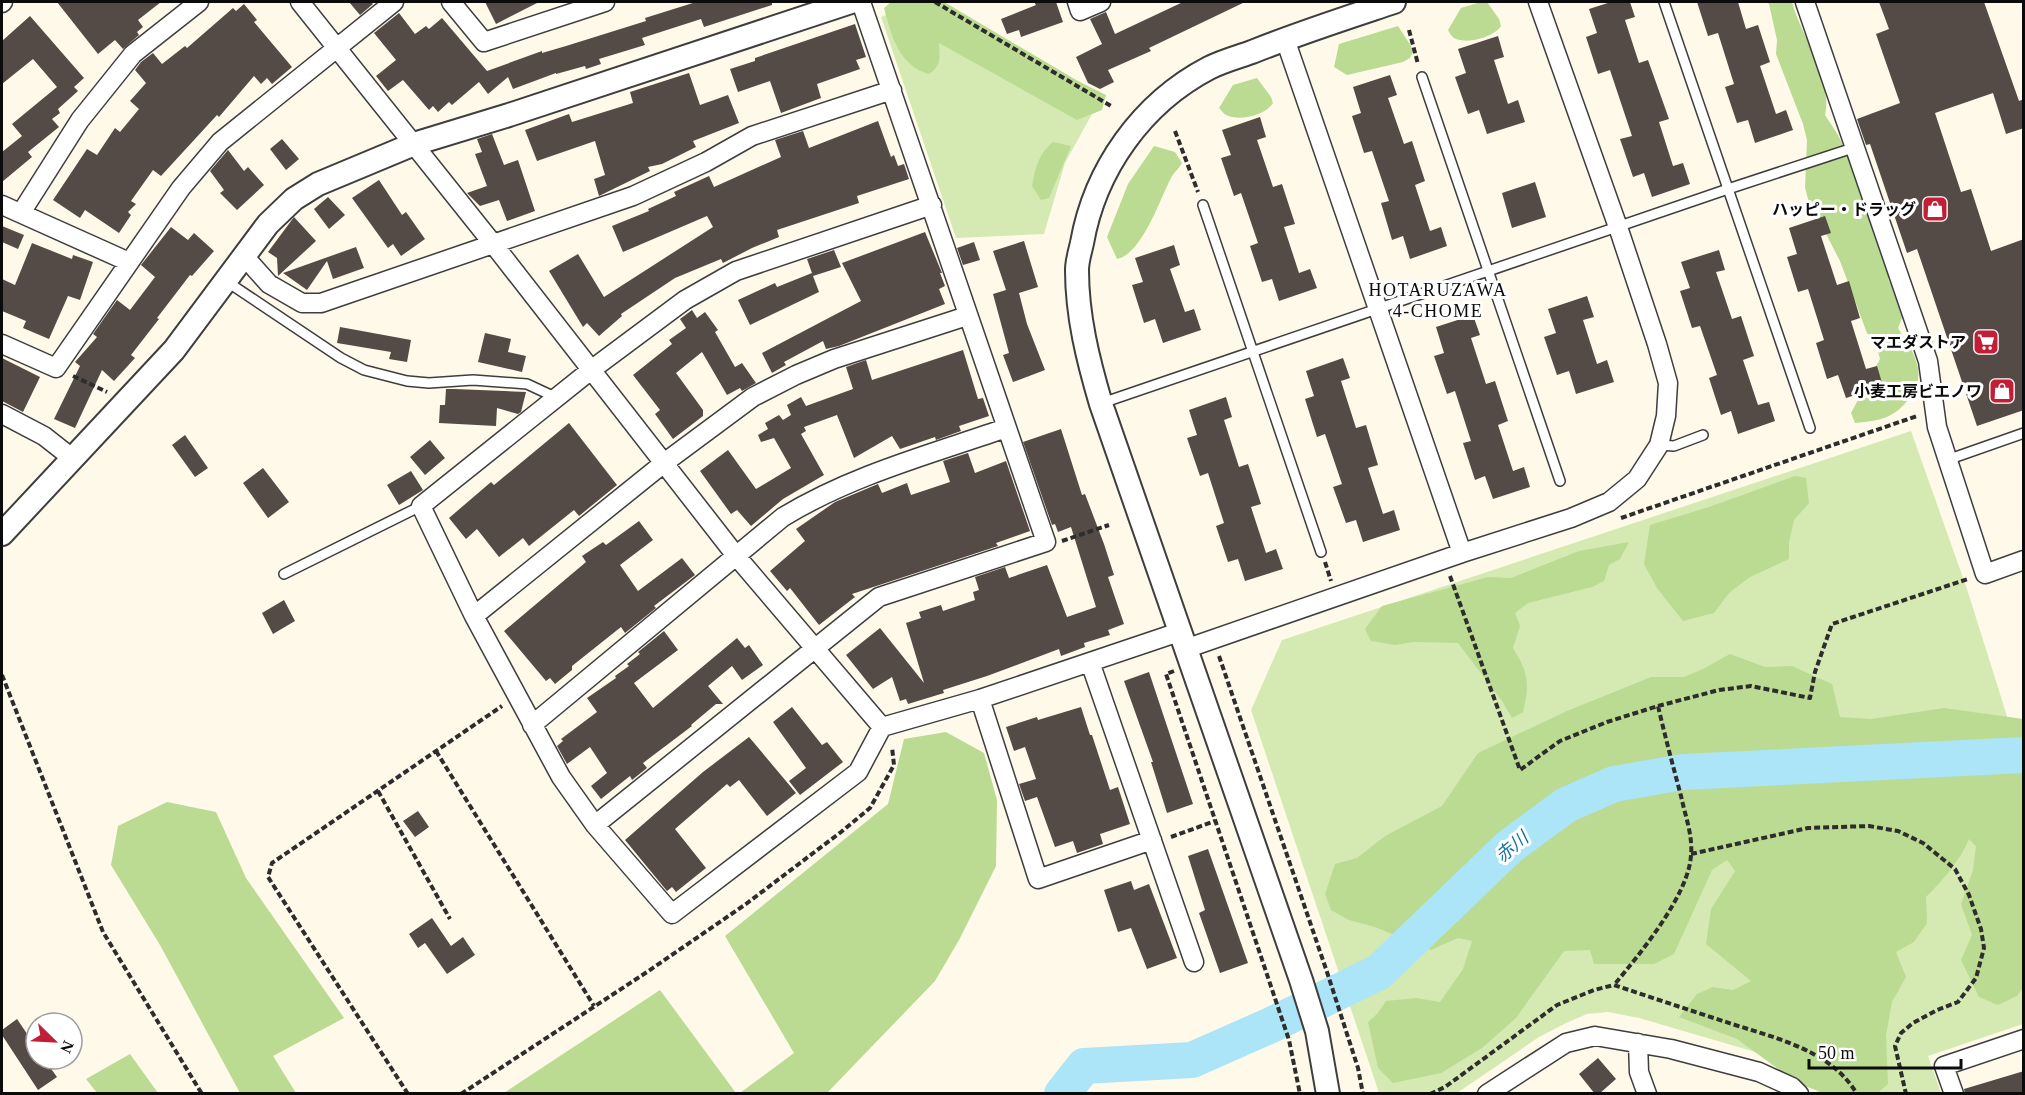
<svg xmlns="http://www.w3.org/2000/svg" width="2025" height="1095" font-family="'Times New Roman','Noto Sans JP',serif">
  <rect width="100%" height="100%" fill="#fff9ea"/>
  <path fill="#d5eab3" d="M917 2 1097 105 1065 163 1044 234 956 238 881 17Z
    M1911 431 1967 589 2023 767V1024L1928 1056 1941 1093H1818L1815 1088 1762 1054 1639 1018 1608 1012 1587 1014 1566 1023 1539 1037 1457 1093H1379L1251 710 1282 640Z"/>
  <path fill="#badb91" d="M891 2H944L1078 81 1106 95 1102 110 1077 120 939 43C939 57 943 64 929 74 899 66 891 35 884 8Z
    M1481 2H1487L1499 19 1501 26C1494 37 1467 45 1454 38 1452 37 1449 32 1448 30L1461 8Z
    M1767 2H1792C1801 36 1833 79 1825 115L1838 135 1855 171 1886 262 1889 281 1900 297 1903 316 1898 328C1904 338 1913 350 1916 361 1920 373 1919 382 1913 392 1899 417 1881 421 1855 423L1851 413 1880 359 1875 340 1867 333 1840 261 1808 199 1805 188 1807 140 1803 124 1776 54 1777 40 1769 4Z
    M1398 26 1411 46 1413 52 1410 58 1403 62 1347 75 1334 67 1339 44Z
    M1257 78 1271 97 1273 103C1266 115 1239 122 1226 115 1224 114 1221 110 1219 108L1233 85Z
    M1053 142 1071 146 1049 198 1041 200 1032 186C1035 167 1039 154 1053 142Z
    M1154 146 1175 152 1182 163C1179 169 1174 172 1171 178 1160 199 1142 254 1117 259L1107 237 1128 184Z
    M1795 476 1806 478 1809 503 1794 520 1789 542V559L1750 577 1729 593 1714 613 1683 621 1657 588 1644 564 1650 525 1709 507Z
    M1629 542 1620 559 1609 565 1604 581 1592 587 1528 603 1515 613 1520 626 1513 648C1528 672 1530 684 1523 712L1512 718 1502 701 1458 643 1413 642 1395 645 1371 641 1365 629 1382 606 1488 577 1511 578 1579 551Z
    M1730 654 1765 667 1792 666 1832 684 1840 717 1871 719 1944 708 2023 719V988L2017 996 1998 1005 1979 997 1961 960 1972 935 1961 904 1973 870 1976 846 1969 839C1960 861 1943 880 1926 897L1927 923 1914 942 1896 952 1906 977 1892 1002 1886 1035 1888 1084 1879 1092 1824 1093 1799 1084 1737 1039 1679 1017 1697 994 1713 987 1733 990 1751 981 1706 944 1711 909 1735 871 1727 860 1712 870 1674 954 1654 964H1594L1590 950 1564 951 1516 1018 1482 1048 1441 1073 1393 1083 1378 1068 1368 1022 1377 1014 1386 1001 1416 998 1440 1002 1463 969 1472 941 1458 938 1431 950 1375 927 1349 920 1331 910 1325 894 1335 864 1357 858 1385 836 1442 806 1478 753 1567 711 1651 677H1684L1705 668Z
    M946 732 984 753 997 800 996 866 959 940 935 981 827 1093H740L794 1053 725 936 888 804 904 739Z
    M167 802 216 812 246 878 344 1018 273 1056 296 1093H240L160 945 111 865 118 826Z
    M660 990 736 1093H504Z
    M130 1054 158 1093H97L86 1079Z"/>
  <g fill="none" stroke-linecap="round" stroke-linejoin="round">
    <path stroke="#ace4f8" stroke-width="36" d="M1062 1094 1084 1066 1192 1060 1269 1026 1379 972 1509 847 1566 805 1614 784 1683 772 2024 755"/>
  </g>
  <path fill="#544b47" d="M57 2H161L138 20 143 27 137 32 139 35 123 49 115 40 98 54Z
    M349 2H371L373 4 360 15Z
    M485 2H539L496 24Z
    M696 2H772V5L704 27 701 19 642 38 645 45 599 59 601 64 586 69 585 66 556 74V73L513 89 508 77 488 94 479 82 452 105 449 102 438 112 433 106 429 110 403 80 388 91 376 76 396 60 374 33 399 13 415 34 426 26 429 29 442 18 487 71 542 51V53L566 46 646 21 645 18Z
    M1034 2H1056L1063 22 1021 37 1019 30 1007 34 1001 19 1036 5Z
    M1183 2H1245L1149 48 1151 51 1108 70 1114 82 1100 89 1088 83 1076 57 1102 44 1090 19 1106 12 1115 34Z
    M1611 2H1630L1635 17 1625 20 1639 63 1648 60 1669 119 1659 122 1673 166 1683 163 1690 184 1652 197 1644 173 1633 177 1620 139 1632 136 1610 70 1598 74 1586 37 1597 33 1589 9Z
    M1697 2H1738L1746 29 1758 25 1770 62 1760 66 1776 114 1786 110 1793 130 1755 143 1748 120 1737 123 1725 87 1734 84 1718 33 1708 36Z
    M1879 2H1984L2019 101 2024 99V128L2006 134 1993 93 1935 113 1961 192 1971 189 1991 251 2024 239V410L1977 426 1917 249 1907 253 1870 144 1866 145 1857 119 1900 103 1876 34 1889 29Z
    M244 4 257 20 254 22 292 67 272 84 267 78 261 84 254 76 219 117 217 115 161 176 153 170 131 201 136 204 128 212 131 215 119 233 85 210 80 218 53 200 87 149 97 155 115 128 120 132 139 109 130 101 146 83 135 70 141 62 153 53 162 64 185 46 187 48 233 8 236 11Z
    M30 16 84 78 74 87 78 91 58 109 60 113 52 119 59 127 28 152 32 157 2 182V152L22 136 12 124 57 87 33 59 2 84V41Z
    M855 24 866 57 856 60 860 69 817 84 821 98 781 113 770 81 738 92 730 69 755 61V58Z
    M1498 36 1504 57 1494 60 1508 104 1518 100 1525 122 1487 134 1479 110 1468 114 1455 77 1466 73 1458 49Z
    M689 73 700 105 728 95 739 123 693 141 696 147 662 164 648 167 650 171 599 196 594 179 605 175 595 141 537 161 525 130 569 114 572 122 633 103 630 92Z
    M1390 75 1397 95 1388 98 1404 144 1412 141 1425 181 1415 185 1430 231 1441 227 1447 246 1410 259 1403 236 1392 240 1381 203 1389 201 1372 151 1364 153 1352 116 1361 113 1353 87Z
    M1260 117 1266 137 1257 140 1273 187 1282 184 1295 224 1284 227 1299 273 1310 269 1317 288 1279 301 1272 279 1262 282 1250 246 1258 243 1241 193 1234 196 1221 158 1231 155 1222 130Z
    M878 121 891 157 894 155 898 166 904 164 909 179 857 196 859 203 777 230 779 237 752 248 723 263 721 259 675 278 621 314 622 316 599 336 587 323 583 327 549 271 578 254 604 297 713 227 707 216 623 252 612 226 649 211 648 209 676 196 674 192 709 176 714 187 781 157 775 140 803 131 809 148Z
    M492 134 504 165 518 160 535 211 507 221 499 200 480 206 467 193 487 186 475 154 482 152 477 139Z
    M282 139 299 159 286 170 270 149Z
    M228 150 244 171 248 167 264 185 237 210 220 193 224 190 210 171Z
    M379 180 402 215 406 212 425 239 401 256 393 244 388 248 352 198Z
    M1535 182 1546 217 1512 228 1502 193Z
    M328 197 345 215 329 229 314 209Z
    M1825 216 1831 233 1821 236 1837 285 1849 281 1860 318 1851 321 1866 369 1877 366 1883 386 1846 398 1838 375 1827 379 1816 343 1824 340 1808 289 1798 292 1787 257 1797 254 1789 228Z
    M294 217 316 241 278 276 277 258 268 252Z
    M2 226 24 235 18 249 2 242Z
    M171 227 188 240 194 233 214 251 192 276 190 275 157 318 159 319 131 355 135 358 114 381 102 370 75 428 54 419 80 366 75 362 97 337 93 334 117 300 130 310 155 277 141 265Z
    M925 232 942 273H940L945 286 939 289 945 304 839 346 826 349 823 341 784 362 786 365 772 373 762 353 861 301 842 263Z
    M1024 241 1038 287 1019 293 1027 324 1045 370 1013 382 1003 355 1009 353 993 294 1006 290 993 251Z
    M974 242 980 260 963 265 957 248Z
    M32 243 72 259 73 255 93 262 80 300 68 296 49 339 23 328 26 321 2 311V279L15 285Z
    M1174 245 1180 265 1170 269 1185 312 1194 309 1201 330 1163 343 1155 319 1144 323 1132 285 1143 282 1135 258Z
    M356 247 364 268 333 279 327 261 307 290 283 273Z
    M834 250 841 267 813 276 819 292 750 325 738 300 775 283 777 287 812 273 813 276 807 259Z
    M1719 250 1725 270 1716 272 1732 319 1741 316 1754 356 1743 360 1758 405 1769 402 1775 421 1738 434 1731 411 1721 415 1709 378 1717 375 1700 326 1692 328 1680 291 1690 288 1681 262Z
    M1587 296 1594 317 1583 320 1597 364 1607 360 1614 382 1576 394 1569 371 1557 375 1544 337 1556 333 1548 309Z
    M692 310 697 318 705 312 718 330 715 332 735 367 742 363 756 383 742 391 740 388 727 395 702 352 676 373 703 410V416L673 439 655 414 660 410 633 375 672 344 669 340 686 328 680 319Z
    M1473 315 1480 335 1471 338 1486 384 1495 381 1508 421 1498 425 1513 471 1524 467 1530 487 1493 499 1485 476 1475 480 1463 443 1471 441 1455 391 1447 394 1434 356 1444 353 1436 327Z
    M340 327 411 340 407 362 389 359 391 352 337 343Z
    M485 333 511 339 508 352 526 356 522 372 478 362Z
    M963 350 978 399 983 398 989 416 959 426 961 431 936 440 935 437 900 449 892 436 854 458 837 415 804 427 806 431 801 434 824 475 783 499 751 526 737 510 731 514 700 471 728 450 756 489 791 468 774 438 761 442 758 435 768 429 765 423 779 415 783 420 791 415 787 405 801 397 806 406 853 389 846 367 866 360 872 380Z
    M2 358 40 377 23 412 2 401Z
    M1343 358 1350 378 1341 381 1356 428 1366 425 1378 465 1368 468 1383 514 1394 510 1400 530 1363 542 1356 520 1346 523 1333 487 1342 484 1325 434 1317 437 1305 399 1314 396 1306 371Z
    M446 389H455L526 392 521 412 518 414 497 408 496 426 439 423 440 405H445Z
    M1226 397 1232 417 1224 420 1239 467 1248 464 1261 504 1251 507 1266 553 1276 549 1283 569 1245 581 1238 559 1228 562 1216 526 1224 523 1208 473 1200 476 1187 438 1197 435 1189 410Z
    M569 423 617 485 579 516 574 510 529 546 523 538 499 557 477 529 466 539 449 518 491 482 494 485Z
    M1061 429 1082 495 1085 494 1104 544 1114 575 1108 577 1124 624 1108 630 1110 635 1084 643 1085 647 1061 656 1059 649 987 676 943 690 944 693 908 704 906 699 900 701 892 677 873 689 846 655 880 628 924 683 906 623 921 618 919 612 941 605 943 611 975 600 973 592 979 590 975 577 1005 567 1009 578 1047 565 1067 617 1096 607 1071 527 1058 532 1055 524 1052 525 1023 442Z
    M185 435 208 468 195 477 172 445Z
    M430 440 445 458 425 475 410 457Z
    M968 453 975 473 1006 461 1030 531 996 543 998 546 852 594 855 597 819 625 790 588 787 591 770 571 805 541 796 529 835 502 878 484 882 493 907 483 911 495 950 482 943 461Z
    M263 468 289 502 268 518 243 483Z
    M411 471 423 490 399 505 387 485Z
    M639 521 653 540 620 565 638 591 682 558 695 575 654 606 656 608 625 633 621 627 572 666V670L555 684 550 678 546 681 504 631 586 562 582 556 603 542 606 545Z
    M284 600 295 621 273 634 262 613Z
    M664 631 678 650 634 683 653 708 737 638 745 648 749 645 763 665 742 680 732 666 708 686 723 704H716L691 725 692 726 643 763 647 768 632 780 630 776 601 799 591 786 607 773 590 747 567 764 557 746 563 741 561 739 597 712 587 698 616 678 615 676 629 666 627 664 640 654 638 652Z
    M1149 672 1193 804 1167 813 1151 762H1153L1124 681Z
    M792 707 822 745 827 742 843 762 800 795 789 781 806 768 773 722Z
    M1081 707 1090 735H1092L1110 790 1118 787 1130 824 1100 834 1103 844 1077 853 1073 841 1055 847 1037 797 1025 801 1019 784 1036 779 1025 747 1014 751 1006 727 1037 717 1038 720Z
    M749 737 796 793 767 816 739 780 730 787 727 784 675 829 706 868 676 892 672 887 667 891 625 840 703 772Z
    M418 811 429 827 415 837 403 821Z
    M1208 849 1248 963 1220 973 1199 913 1205 910 1188 856Z
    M1131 881 1134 890 1149 884 1177 958 1147 969 1131 928 1118 932 1104 890Z
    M432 918 451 946 463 937 475 955 447 974 425 943 418 948 409 934Z
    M17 1019 36 1047V1059H44L57 1077 38 1090 2 1035V1030Z
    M1598 1058 1616 1079 1599 1094H1595L1579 1074Z
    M2024 1071V1094H1965L1964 1089Z"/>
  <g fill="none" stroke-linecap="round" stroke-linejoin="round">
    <g stroke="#3e3e3e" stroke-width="12">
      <path id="service" d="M1664 2 1810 428
        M1422 77 1560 481
        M1203 205 1321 552
        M226 281 341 358 364 370 407 381 429 383 473 380 527 384 557 398
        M1102 403 1728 189 1856 147
        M1659 445 1674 446 1703 435
        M1947 460 2024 433
        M284 574 421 506"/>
    </g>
    <g stroke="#3e3e3e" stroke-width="21">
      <path id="minor" d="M300 2 494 245 737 557 882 727
        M451 2 484 42 605 2
        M1077 2 1080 11 1101 2
        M1805 2 1928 361 1937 427 1985 574 2024 560
        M2 3 3 2
        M1285 39 1462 553
        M2 205 129 262
        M932 205 736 271 685 300 591 370 421 506 474 616 561 777 595 825 672 914 858 772 882 727 980 699 1179 632
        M21 213 80 120 133 54 199 2
        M244 256 269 284 302 303H321L633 196 706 162 752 136 892 90
        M2 344 56 368 181 188 220 142 394 2
        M2 414 44 436 72 458
        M474 616 664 463 753 397 796 375 834 359 967 316
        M1185 649 1462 553 1571 518 1609 502 1637 479 1659 445 1666 416 1668 383 1657 344 1618 227 1538 2
        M1090 662 1194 962
        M980 699 1038 879 1152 840
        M532 725 783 517C852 475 931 454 1006 428
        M595 825 879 597 1046 542C983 362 924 181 861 2
        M1638 1043 1639 1072 1647 1094
        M1487 1094 1566 1043 1595 1036 1671 1049 1759 1072 1792 1087 1799 1094
        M1954 1094 1944 1066 2024 1039"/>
    </g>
    <g stroke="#3e3e3e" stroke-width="26">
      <path id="tertiary" d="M2 534 174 350 268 224 294 199 318 184 414 144 509 115 851 2
        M1328 1094 1317 1031 1301 980 1101 404C1088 360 1077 316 1077 270 1077 261 1080 252 1082 243 1095 169 1142 103 1209 68 1223 61 1238 57 1252 52 1299 33 1346 18 1394 2"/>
    </g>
    <path stroke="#2d2d2d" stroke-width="4" stroke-dasharray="6 3" stroke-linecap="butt" d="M935 2 1111 106
      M1409 30 1418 64
      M1175 131 1198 192
      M73 376 107 392
      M1621 518 1917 416
      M1062 541 1109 525
      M1325 562 1331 581
      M1450 576 1520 770 1560 741 1607 722 1658 706C1665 736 1673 766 1681 796 1685 815 1693 836 1691 855 1689 895 1639 955 1614 985
      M1219 656 1327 972 1358 1068 1363 1094
      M1174 671 1166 674 1289 1040 1300 1094
      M2 675 103 932 202 1094
      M1658 706 1719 690 1751 686 1810 698 1815 672 1832 624 1968 579
      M436 751 594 1006
      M378 791 450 919
      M1171 837 1215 821
      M1691 854 1808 828 1869 826 1898 831 1923 843 1955 869 1969 895 1981 929 1984 948 1976 978 1958 1002 1937 1010 1913 1023 1901 1033 1895 1046 1906 1094
      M408 1094 268 877 272 863 502 706
      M461 1094 647 972 746 904 841 832 870 808 894 765 892 747
      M1430 1094 1445 1087 1557 1005 1594 990 1614 985C1650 997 1686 1009 1723 1021 1770 1037 1830 1048 1857 1094"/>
    <use href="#service" stroke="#fff" stroke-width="9"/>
    <use href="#minor" stroke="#fff" stroke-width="18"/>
    <use href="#tertiary" stroke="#fff" stroke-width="22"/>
  </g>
  <defs>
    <g id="shop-square" transform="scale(1.35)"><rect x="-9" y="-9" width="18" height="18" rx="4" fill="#c01f37" stroke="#fff"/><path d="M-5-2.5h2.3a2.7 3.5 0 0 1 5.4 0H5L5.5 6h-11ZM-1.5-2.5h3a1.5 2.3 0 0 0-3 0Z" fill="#fff"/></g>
    <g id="supermarket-square" transform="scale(1.35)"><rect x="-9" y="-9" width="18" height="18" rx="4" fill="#c01f37" stroke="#fff"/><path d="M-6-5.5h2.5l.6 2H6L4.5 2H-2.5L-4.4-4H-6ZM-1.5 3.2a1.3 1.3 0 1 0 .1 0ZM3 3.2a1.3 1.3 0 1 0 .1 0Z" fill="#fff"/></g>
  </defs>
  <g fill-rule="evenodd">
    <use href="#shop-square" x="1935" y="209"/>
    <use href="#supermarket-square" x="1986" y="342"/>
    <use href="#shop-square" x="2002" y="391"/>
  </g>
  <g text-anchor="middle" stroke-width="6" stroke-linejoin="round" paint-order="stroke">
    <g font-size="16" font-weight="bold" fill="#0b0b0b" stroke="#fff" text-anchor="end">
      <text x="1916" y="215">ハッピー・ドラッグ</text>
      <text x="1966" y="348">マエダストア</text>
      <text x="1982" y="397">小麦工房ビエノワ</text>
    </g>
    <g font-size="18" letter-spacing="1.5" fill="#0b0b0b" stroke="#fff">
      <text x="1438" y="296">HOTARUZAWA<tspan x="1438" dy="21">4-CHOME</tspan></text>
    </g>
    <g font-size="18" font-style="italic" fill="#1171a1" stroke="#fff">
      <text transform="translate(1512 847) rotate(-40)" y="6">赤川</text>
    </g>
  </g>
  <rect width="2025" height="1095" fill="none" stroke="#0b0b0b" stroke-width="6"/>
  <g transform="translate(54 1041) rotate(114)"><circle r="28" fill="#ffffff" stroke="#9d9d9d" stroke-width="1.5"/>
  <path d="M0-4.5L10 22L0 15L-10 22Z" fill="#c01f37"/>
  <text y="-9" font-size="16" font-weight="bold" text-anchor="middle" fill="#0b0b0b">N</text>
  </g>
  <path d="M1809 1059v9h152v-9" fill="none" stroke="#0b0b0b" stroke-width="3"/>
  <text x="1818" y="1059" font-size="18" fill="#0b0b0b" stroke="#ffffff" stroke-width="4.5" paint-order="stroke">50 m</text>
</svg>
